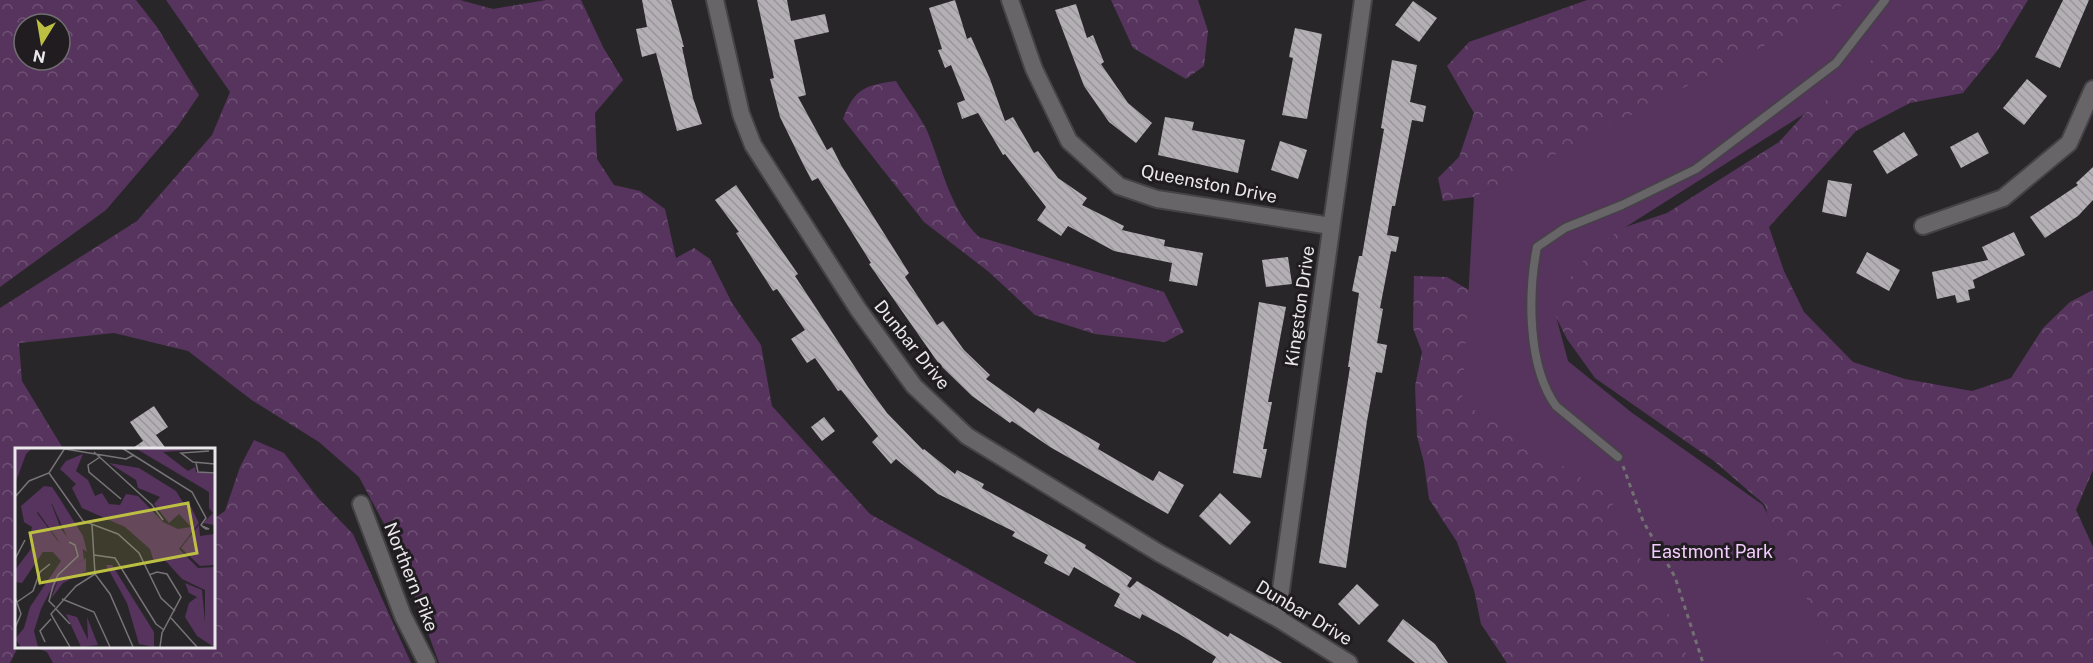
<svg xmlns="http://www.w3.org/2000/svg" width="2093" height="663" font-family="'Public Sans',sans-serif">
  <defs>
    <pattern id="forest-crowns" width="20" height="18" patternUnits="userSpaceOnUse" patternTransform="scale(1.5)"><rect width="20" height="18" fill="#56345d"/><path d="M2 6a3 3 0 1 1 6 0M12 15a3 3 0 1 1 6 0" fill="none" stroke="#6e5174"/></pattern>
    <pattern id="building-back-hatch" width="6" height="6" patternUnits="userSpaceOnUse" patternTransform="scale(1.5)"><rect width="6" height="6" fill="#b4afb5"/><path d="M-1 5l2 2M0 0l6 6M5-1l2 2" fill="none" stroke="#989599"/></pattern>
  </defs>
  <rect width="100%" height="100%" fill="#29262a"/>
  <path fill="url(#forest-crowns)" fill-rule="evenodd" d="M0 0H136L157 27 199 95 178 126 106 210 0 287ZM24 24H60V60H24Z
    M166 0H460L493 9 546 0H581L603 47 623 80 595 113 597 159 614 185 640 191 665 209 676 258 694 248 710 259 732 303 761 345 772 406 870 514 1137 663H439L397 548 359 477 319 442 253 401 188 351 114 333 19 343 22 381 64 450H16L18 647 10 663H0V308L137 221 212 135 230 92Z
    M1111 0H1198L1208 31 1204 66 1186 79 1133 48Z
    M1587 0H1864L1527 190 1443 201 1438 178 1459 157 1474 113 1447 66 1469 42Z
    M1901 0H2028L1997 51 1963 93 1910 103 1856 131 1769 227 1784 271 1804 312 1853 362 1905 379 1972 391 2011 378 2043 328 2070 302 2093 290V470L2076 510 2093 547V663H1818L1786 587 1765 505 1714 461 1595 378 1567 339 1540 285 1548 253 1667 213 1779 142 1839 76Z
    M896 81C906 98 920 115 928 133 943 170 950 209 979 237L1164 292 1184 332 1165 342 1095 334 1035 315 989 272 924 222 843 119C854 89 865 85 896 81Z
    M1414 276 1447 277 1472 292 1621 493 1696 663H1507L1481 624 1474 590 1457 542 1429 499 1424 463 1417 436 1415 386 1422 352 1413 328Z
    M254 440 284 453 318 498 353 534 411 663H53L47 652 35 647 213 646V519L225 511 240 467Z"/>
  <path fill="#56345d" d="M1852 0H1913L1858 80 1594 247 1552 301 1568 361 1631 412 1763 505 1837 663H1688L1684 644 1608 495 1462 402 1474 197Z"/>
  <path fill="url(#building-back-hatch)" d="M642 0H671L684 47H682L693 98 702 124 677 131 656 53 642 57 636 29 647 27Z
    M757 0H787L791 21 825 14 829 32 794 40 806 95 798 97 827 150 832 147 841 165 909 273 905 277 937 325 943 321 964 350 990 375 986 379 1034 413 1038 408 1100 444 1098 449 1153 481 1159 471 1184 485 1168 514 1050 447 1012 421 1010 423 972 396 939 364 869 264 871 263 818 178 812 181 803 164 780 117 770 79 774 78Z
    M955 0 967 39 971 37 990 79 1005 121 1013 117 1034 153 1038 151 1058 178 1087 198 1082 205 1124 226 1122 230 1165 240 1164 246 1203 253 1197 286 1169 281 1172 263 1114 251 1068 226 1061 236 1037 220 1046 207 1005 154 1003 155 978 113 962 119 957 103 965 100 951 65 945 68 938 50 942 49 929 8Z
    M2063 0H2089L2060 68 2035 57Z
    M1413 1 1437 18 1419 42 1395 25Z
    M1076 4 1087 38 1093 35 1104 62 1101 64 1128 103 1152 123 1136 143 1109 122 1084 86 1055 10Z
    M1295 28 1322 34 1307 119 1282 115 1293 58 1289 57Z
    M1392 60 1417 65 1410 102 1426 106 1423 122 1412 120 1395 206H1392L1387 235 1399 237 1396 252 1391 251 1380 308 1383 309 1377 343 1387 345 1382 373 1376 372 1367 421 1346 568 1319 563 1350 367H1348L1359 293 1352 291 1359 256H1362L1384 129 1381 128Z
    M2027 79 2047 96 2024 125 2003 108Z
    M1165 117 1194 122 1192 130 1245 140 1238 173 1158 155Z
    M1904 132 1918 155 1887 174 1873 151Z
    M1978 132 1989 153 1961 168 1950 147Z
    M1280 141 1307 150 1298 179 1271 170Z
    M2093 167V200L2078 216 2045 238 2030 217 2078 185 2076 183Z
    M1828 180 1852 184 1846 217 1822 212Z
    M736 185 798 274 795 276 868 387 887 413 923 450 924 449 955 474 957 470 984 484 982 488 1086 545 1085 548 1132 578 1127 586 1130 588 1137 581 1228 637 1230 633 1282 663H1212L1216 657 1179 634 1142 614 1140 619 1114 606 1120 594 1074 567 1069 576 1044 563 1048 555 1012 536 1015 532 938 494 896 459 891 464 872 442 878 436 841 390 838 391 815 358 807 363 791 339 805 330 777 289 773 291 736 233 739 232 715 200Z
    M2014 232 2025 255 1973 280 1975 288 1968 290 1970 300 1957 303 1955 295 1937 299 1932 272 1988 260 1982 247Z
    M1867 252 1900 270 1889 291 1856 273Z
    M1288 257 1292 284 1266 287 1262 260Z
    M1259 302 1286 307 1268 402H1272L1263 449H1267L1261 478 1233 473Z
    M154 406 168 427 156 435 167 450H130L143 441 130 422Z
    M824 417 835 431 822 441 811 427Z
    M1220 493 1251 522 1230 545 1199 516Z
    M1357 584 1379 605 1359 625 1338 604Z
    M1403 619 1435 644 1448 663H1415L1387 641Z"/>
  <g fill="none" stroke-linecap="round" stroke-linejoin="round">
    <g stroke="#464347" stroke-width="11">
      <path id="service" d="M1618 457 1556 406C1527 366 1528 293 1537 247L1565 228 1622 205 1696 169 1836 63 1885 0"/>
    </g>
    <g stroke="#464347" stroke-width="20">
      <path id="minor" d="M715 0 741 114 753 145 858 309 914 386 967 436 1159 553 1277 618 1349 663
        M1010 0 1034 69 1069 141 1119 186 1157 199 1331 226
        M1923 226 2003 198 2069 143 2093 89
        M361 504 403 616 427 663
        M1277 618 1363 0"/>
    </g>
    <path stroke="#737074" stroke-width="3" stroke-dasharray="4.5 4.5" stroke-linecap="butt" d="M1623 466 1643 521 1675 577 1703 663"/>
    <use href="#service" stroke="#686569" stroke-width="8"/>
    <use href="#minor" stroke="#686569" stroke-width="16"/>
  </g>
  <g text-anchor="middle" stroke-width="6" stroke-linejoin="round" paint-order="stroke">
    <g font-size="18" fill="#eae8eb" stroke="#201c20">
      <text transform="translate(1209 184) rotate(11)" y="6">Queenston Drive</text>
      <text transform="translate(1300 306) rotate(-82)" y="6">Kingston Drive</text>
      <text transform="translate(912 345) rotate(51)" y="6">Dunbar Drive</text>
      <text transform="translate(411 577) rotate(68)" y="6">Northern Pike</text>
      <text transform="translate(1304 613) rotate(31)" y="6">Dunbar Drive</text>
    </g>
    <g font-size="18" fill="#f4cbfd" stroke="#201c20">
      <text x="1712" y="558">Eastmont Park</text>
    </g>
  </g>
  <g transform="translate(15 448)">
    <rect width="200" height="200" fill="#29262a"/>
    <path d="M0 0H17L11 6 0 36ZM120 0 178 2 148 4 173 23 180 19 181 24 199 26V77L188 75 198 65 194 60V44ZM68 6 61 23 73 32 80 48 87 45 94 56 105 57 111 46 123 48 148 74 163 81 176 79 164 66 154 75 139 56 145 49 123 40 121 32 94 15 124 20 161 43 169 56 173 53 184 75 164 101 183 120 199 119V199L182 188 170 169 174 155 182 149 174 145 170 135 187 142 190 174V142L167 131 149 111 139 114 135 101 110 79 67 60 57 40 61 36 45 21 51 13ZM29 38 37 39 45 51 68 88 72 104 53 91 37 56 24 60 22 65 42 92 57 99 62 108 47 120 26 161 19 183 23 199H6L0 191 9 180 15 159 46 113 38 104H28L7 135 0 134V122L19 97 15 89 17 79 9 74 6 58ZM184 77 185 88 199 86V117L185 118 166 100ZM71 110V123L48 135 36 151 45 127ZM91 117H97L139 184V199L124 196 112 155ZM51 166 62 169 73 192 72 169 83 197 66 199Z" fill="#56345d"/>
    <path d="M36 55 46 81 54 91 67 96 69 111 43 131 33 154 42 126 61 105 43 92 20 60Z" fill="#56345d"/>
    <path fill="none" stroke="#767477" stroke-width="1.5" d="M107 0 177 44 191 70 186 77 188 79 191 81H194L187 78M50 1 111 11 119 7M194 3 166 5 178 14 200 16M79 4 137 57 148 72M85 9 73 17 74 24 106 51M181 15 183 24 200 25M34 25 68 73 103 86 124 105 146 150 160 163M0 49 14 33 34 25 50 0M77 77 80 126 95 146 118 199M79 107 100 110 141 176 149 182M0 111 10 92M134 127 142 124 152 126 166 149 147 185 145 199M0 149 6 166 0 180M47 151 79 164 95 199M2 154 18 143 25 124 35 116M40 159 34 153 38 138 43 127 63 108 60 97 54 94M40 160 55 176M156 170 182 199M30 194 25 183 36 171M55 199 36 166 61 138 80 126"/>
    <path fill="#bdbf43" fill-opacity="0.15" stroke="#bdbf43" stroke-width="3" d="M173 55 182 105 25 135 15 85Z"/>
    <rect width="200" height="200" fill="none" stroke="#eae8eb" stroke-width="3"/>
  </g>
  <g transform="translate(42 42) rotate(191)"><circle r="28" fill="#201c20" stroke="#716e71" stroke-width="1.5"/>
  <path d="M0-4.5L10 22L0 15L-10 22Z" fill="#bdbf43"/>
  <text y="-9" font-size="16" font-weight="bold" text-anchor="middle" fill="#eae8eb">N</text>
  </g>
</svg>
